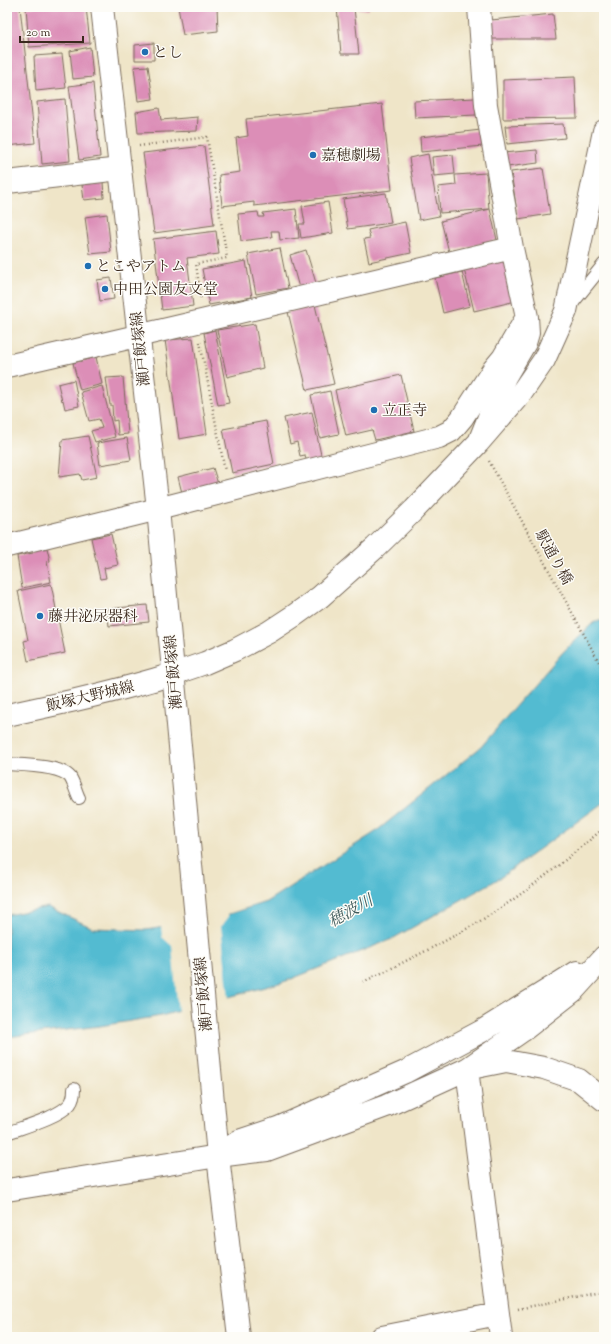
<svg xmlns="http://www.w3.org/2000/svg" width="611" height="1344" font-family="'Sorts Mill Goudy','Noto Serif JP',serif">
  <rect width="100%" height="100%" fill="#fdfcf7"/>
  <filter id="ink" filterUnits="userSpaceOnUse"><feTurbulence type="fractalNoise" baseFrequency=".025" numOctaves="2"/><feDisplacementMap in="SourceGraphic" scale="8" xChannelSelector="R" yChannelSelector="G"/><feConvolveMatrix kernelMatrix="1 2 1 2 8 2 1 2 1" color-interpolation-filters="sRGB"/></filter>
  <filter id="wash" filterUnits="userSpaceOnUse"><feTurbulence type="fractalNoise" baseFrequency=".012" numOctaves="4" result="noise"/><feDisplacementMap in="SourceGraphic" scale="16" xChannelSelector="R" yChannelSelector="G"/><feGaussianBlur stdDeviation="0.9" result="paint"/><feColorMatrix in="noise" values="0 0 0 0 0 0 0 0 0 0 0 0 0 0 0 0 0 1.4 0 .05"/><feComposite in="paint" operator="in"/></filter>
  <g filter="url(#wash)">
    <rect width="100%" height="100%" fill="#efe5c8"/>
    <path fill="#53bbd1" stroke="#477278" d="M595 621H604V802L500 878 392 939 286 981 161 1016 100 1026 7 1037V915L48 907 93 928 146 930 214 919 266 902 374 833 481 747 520 701 564 651Z"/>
    <path fill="#efe5c8" d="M228 912V918L221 926 229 999 178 1013 172 946 162 937 161 926 214 917Z"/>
    <g id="blocks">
      <path fill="#dc8eb7" d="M7 7H20L35 143 7 146Z
        M26 7H86L90 43 29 47Z
        M178 7H217L218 31 183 35Z
        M337 7H368L369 10 354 8 359 54H341Z
        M553 14 556 39H491V20Z
        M154 43V60H135V45Z
        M90 47 93 77 73 79 70 51Z
        M62 54 66 88 36 91 34 56Z
        M148 66 153 99 138 101 134 67Z
        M575 77 577 118 503 119V80Z
        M93 83 100 157 79 160 69 86Z
        M475 98 476 115 415 118 414 101Z
        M65 99 70 161 42 164 37 102Z
        M382 104 392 190 254 206V202L222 206 219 175 240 172 236 138 248 136 246 119Z
        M159 108 161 120 198 117 197 131 138 133 136 112Z
        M563 124 565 138 507 144 505 126Z
        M481 130 483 146 421 152 420 137Z
        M204 146 214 225 154 233 143 153Z
        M537 150 538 163 507 167 503 153Z
        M428 154 439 216 419 220 409 158Z
        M453 155 455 174 434 176 432 157Z
        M543 168 550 214 518 219 511 172Z
        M486 173 489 209 440 213 438 187 456 185 455 175Z
        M103 182 104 198 84 200 82 185Z
        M386 193 391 223 348 229 343 199Z
        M328 202 333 233 301 238 299 224H305L302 206Z
        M296 209 299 238 280 240 279 231H271L272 237 241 241 238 214 258 212 259 217H264L263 213Z
        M490 209 497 240 449 252 441 221Z
        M107 214 111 252 90 254 85 217Z
        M405 222 411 253 369 262 364 239 370 238 368 230Z
        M216 231 219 254 187 258 193 306 162 310 153 239Z
        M280 248 288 288 256 294 248 254Z
        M306 250 316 283 299 288 290 255Z
        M506 259 516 301 474 311 464 269Z
        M246 261 252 297 209 305 202 269Z
        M462 272 470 306 443 313 435 278Z
        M111 278 114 299 100 301 97 280Z
        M315 305 334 384 307 390 288 312Z
        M255 324 263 368 227 377 217 330Z
        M215 330 229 403 218 405 204 333Z
        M193 338 207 434 179 439 165 340Z
        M96 357 102 384 80 390 73 363Z
        M401 375 414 431 375 440 372 430 346 436 335 390Z
        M123 377 128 434 118 435 117 420 113 421 112 405H110L106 378Z
        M74 380 79 406 65 409 63 400 62 401 58 384Z
        M102 386 115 437 95 442 91 431 102 428 99 419 89 421 81 392Z
        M330 391 339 434 320 438 311 395Z
        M312 412 322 460 307 463 305 455 300 456 297 442 290 444 284 418Z
        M266 421 274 464 232 473 223 429Z
        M88 436 97 477 82 480 80 474 59 477 62 440Z
        M127 438 131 460 100 465 97 443Z
        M213 468 218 484 182 493 178 477Z
        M111 534 118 565 104 568 106 578 100 579 91 538Z
        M47 548 50 561 47 562 51 582 22 588 17 556 33 553V550Z
        M51 584 65 653 28 661 24 641 28 640 18 591Z
        M147 605 149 622 109 626 107 609Z"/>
    </g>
  </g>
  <g filter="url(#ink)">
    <use href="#blocks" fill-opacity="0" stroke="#7a6b5a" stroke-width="1"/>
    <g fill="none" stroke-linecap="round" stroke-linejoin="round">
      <g stroke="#7a6b5a" stroke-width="14">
        <path id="service" d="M571 305 604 264
          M7 764C22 765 60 765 70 777 74 783 76 792 79 798
          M7 1133C23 1127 59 1117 70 1104 73 1100 74 1095 74 1089"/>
      </g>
      <g stroke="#7a6b5a" stroke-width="24">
        <path id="minor" d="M479 7 486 105 512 248 527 317 528 333 525 343 505 377 481 437
          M7 182 120 169
          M7 366 159 331 512 248
          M7 546 158 509 439 437 451 431 462 418 493 370 503 358 527 317
          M476 1067 506 1061 544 1068 579 1080 604 1100
          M467 1069 501 1337
          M229 1148 239 1141 278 1128 405 1072 482 1031 577 972
          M218 1156 267 1150 386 1106 467 1069 522 1031 573 991 604 957
          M382 1337 498 1314"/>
      </g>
      <g stroke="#7a6b5a" stroke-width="24">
        <path id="tertiary" d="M173 674 205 663 235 650 269 632 295 615 320 597 375 548 414 510 478 443 522 392 544 360 566 311 604 131
          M7 1190 218 1156"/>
      </g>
      <g stroke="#7a6b5a" stroke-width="24">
        <path id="secondary" d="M102 7 158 509 218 1156 239 1337"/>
      </g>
      <g stroke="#7a6b5a" stroke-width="24">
        <path id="primary" d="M7 715C63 703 119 691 173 674"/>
      </g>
      <path stroke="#7a6b5a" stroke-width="2.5" stroke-dasharray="1 3" stroke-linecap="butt" d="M139 146 207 137 227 258 196 264 201 300
        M200 342 225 471
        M489 461 604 671
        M363 982C404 962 446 942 485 918 527 892 566 860 604 828
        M518 1309 604 1291"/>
      <use href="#service" stroke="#fff" stroke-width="12"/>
      <use href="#minor" stroke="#fff" stroke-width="22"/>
      <use href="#tertiary" stroke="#fff" stroke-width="22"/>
      <use href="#secondary" stroke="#fff" stroke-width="22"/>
      <use href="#primary" stroke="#fff" stroke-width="22"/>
    </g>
  </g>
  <g fill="#1f6fb2" stroke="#fdfcf7" stroke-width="1.5">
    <circle cx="145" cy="52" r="4"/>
    <circle cx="313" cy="155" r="4"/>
    <circle cx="88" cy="266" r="4"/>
    <circle cx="105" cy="289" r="4"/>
    <circle cx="374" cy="410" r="4"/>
    <circle cx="40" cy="616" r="4"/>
  </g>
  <g text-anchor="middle" stroke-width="3" stroke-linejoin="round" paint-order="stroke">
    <g font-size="15" fill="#3b2a1e" stroke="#fdfcf7" text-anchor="start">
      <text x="153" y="57">とし</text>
      <text x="321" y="160">嘉穂劇場</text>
      <text x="96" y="271">とこやアトム</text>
      <text x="113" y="294">中田公園友文堂</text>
      <text x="382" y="415">立正寺</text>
      <text x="48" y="621">藤井泌尿器科</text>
    </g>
    <g font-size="15" fill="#3b2a1e" stroke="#fdfcf7">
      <text transform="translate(140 349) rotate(-96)" y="5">瀬戸飯塚線</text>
      <text transform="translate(554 557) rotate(61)" y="5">駅通り橋</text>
      <text transform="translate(173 672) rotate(-95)" y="5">瀬戸飯塚線</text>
      <text transform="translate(90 696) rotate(-13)" y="5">飯塚大野城線</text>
      <text transform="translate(203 994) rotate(-95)" y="5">瀬戸飯塚線</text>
    </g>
    <g font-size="16" font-style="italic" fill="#435d5d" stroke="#fdfcf7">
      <text transform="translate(350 910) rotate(-29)" y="6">穂波川</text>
    </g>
  </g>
  <rect width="611" height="1344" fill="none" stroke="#fdfcf7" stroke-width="24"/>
  <path d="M20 36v6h63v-6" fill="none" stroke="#3b2a1e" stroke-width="2"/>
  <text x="26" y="36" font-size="12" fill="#3b2a1e" stroke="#fdfcf7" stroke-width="3" paint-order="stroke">20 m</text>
</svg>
